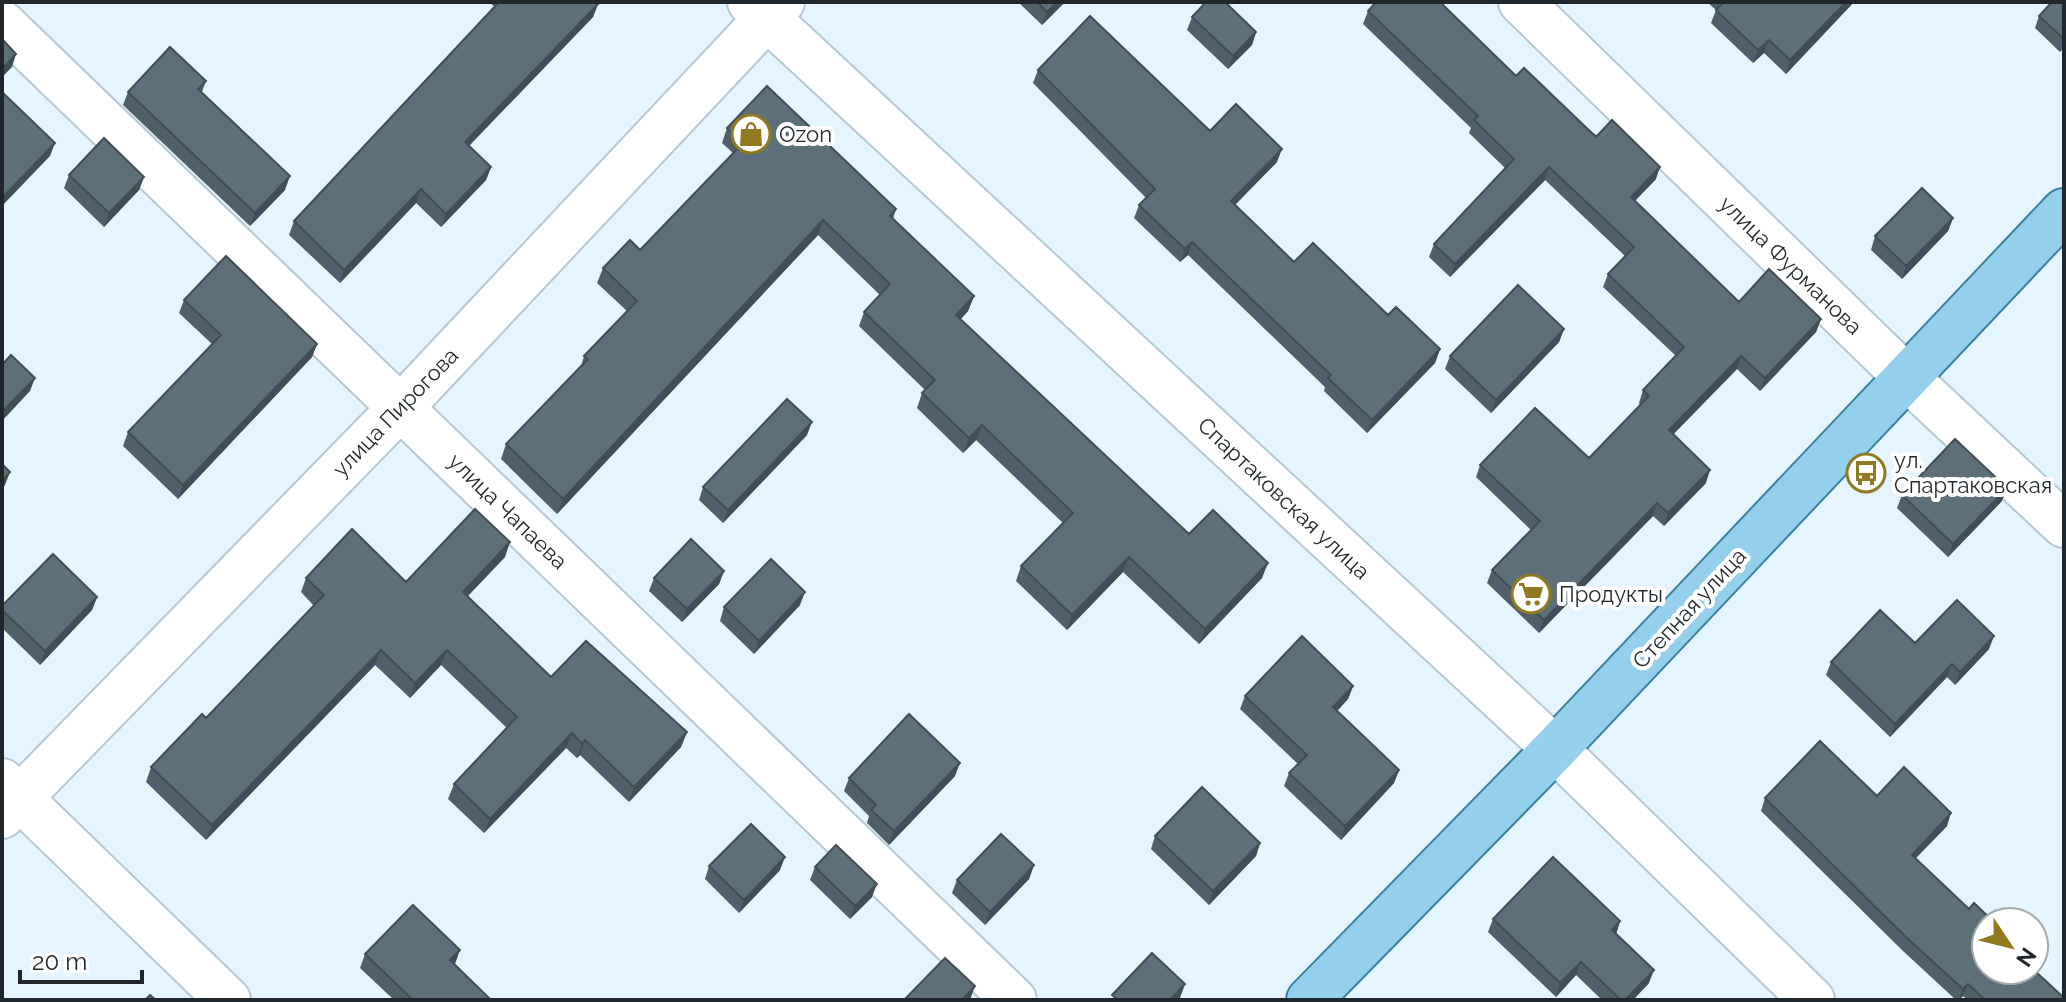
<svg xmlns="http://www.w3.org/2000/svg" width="2066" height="1002" font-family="Raleway,sans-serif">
  <rect width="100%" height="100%" fill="#e4f5ff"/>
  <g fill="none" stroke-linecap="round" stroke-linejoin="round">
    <g stroke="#b5c9d5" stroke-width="48">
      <path id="minor" d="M750 2 1555 749 1812 1000
        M1521 2 1906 377 2064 525
        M2 23 1014 1000
        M2 781 228 1000
        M2 816 401 407 782 2"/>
    </g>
    <g stroke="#3c80a0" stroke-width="48">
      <path id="major" d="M1309 1000 1555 749 2064 211"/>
    </g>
    <use href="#minor" stroke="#fff" stroke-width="44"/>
    <use href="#major" stroke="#94d0ec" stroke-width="44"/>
  </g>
  <path fill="#506069" d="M489 2H596L598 4 593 17 469 146 491 167 486 180 441 227 416 203 340 283 289 235 294 221 495 7Z
    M1018 2H1065L1042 25Z
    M1707 2H1854L1786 74 1764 53 1753 63 1711 23 1716 10Z
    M2064 2V48L2060 52 2035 28 2039 16Z
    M1368 11 1516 76 1656 179 1635 201 1739 302 1821 319 1816 332 1760 391 1737 369 1673 434 1706 483 1664 526 1653 516 1539 633 1487 583 1492 570 1531 530 1476 477 1480 465 1589 458 1640 405 1639 403 1643 390 1676 356 1603 287 1608 274 1625 256 1545 180 1450 277 1429 257 1434 244 1505 168 1469 133 1471 128 1363 24Z
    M1192 17 1256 32 1252 45 1228 69 1187 30Z
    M1038 70 1210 131 1277 162 1235 205 1294 262 1388 315 1440 349 1435 363 1367 433 1324 391 1325 387 1188 255 1180 262 1134 218 1139 205 1146 198 1033 83Z
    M206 81 202 92 285 190 250 226 123 105 128 92Z
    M727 128 896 209 893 219 974 296 968 311 961 319 1189 534 1262 578 1199 644 1123 572 1067 630 1016 581 1021 566 1063 523 976 440 963 453 917 408 922 393 925 390 859 326 864 312 880 295 818 235 557 514 501 459 506 444 581 367 584 356 627 311 597 283 603 268 640 250 733 153 722 143Z
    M69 175 144 177 139 190 104 227 64 188Z
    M1953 218 1948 231 1902 279 1871 250 1875 236Z
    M184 300 317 344 312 357 178 499 123 446 128 432 212 344 179 313Z
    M1564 329 1559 342 1491 413 1445 369 1450 356Z
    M807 435 723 523 699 500 703 487Z
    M1902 495 2002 501 1948 557 1897 508Z
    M505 557 468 596 551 677 687 732 681 747 629 802 580 755 577 758 566 748 484 833 448 799 454 784 507 728 441 665 410 698 375 665 206 840 146 782 151 767 206 718 314 606 301 592 306 578 406 582Z
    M724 571 719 584 682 622 649 591 654 578Z
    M97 597 92 610 40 665 2 628V606Z
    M800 605 754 654 720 621 724 607Z
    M1915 643 1989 649 1955 685 1947 677 1890 737 1826 675 1831 662Z
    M1353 686 1348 699 1337 711 1399 770 1394 783 1341 840 1284 786 1289 773 1298 764 1240 709 1245 696Z
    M955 776 889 845 867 823 869 816 844 791 849 778Z
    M1877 796 1947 826 1916 858 1986 970 2064 1000H1967L1963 996 1959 1000H1956L1903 951 1761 811 1765 798Z
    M1155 836 1260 843 1256 856 1209 905 1151 849Z
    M1034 865 1029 879 985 925 952 893 957 880Z
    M709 866 780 870 739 913 705 879Z
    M815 867 872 897 850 919 810 880Z
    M1493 919 1620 921 1616 933 1649 983 1633 1000H1602L1576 975 1556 997 1488 932Z
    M365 954 454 964 491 1000H394L360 968Z"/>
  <path fill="#414e55" d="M1057 2H1065L1042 25 1047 12Z
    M1846 2H1854L1786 74 1790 60Z
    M598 4 593 17 460 155 465 142Z
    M1256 32 1252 45 1228 69 1233 56Z
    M1769 40 1764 53 1753 63 1758 50Z
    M16 54 12 67 2 77V69Z
    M55 143 50 156 2 206V198Z
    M1282 149 1277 162 1226 214 1231 201Z
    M491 167 486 180 441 227 446 214Z
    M1549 167 1545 180 1450 277 1455 264Z
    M1660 167 1656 179 1626 210 1631 197Z
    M290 176 285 190 250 226 255 213Z
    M144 177 139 190 104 227 109 213Z
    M421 189 416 203 340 283 344 270Z
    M1953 218 1948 231 1902 279 1906 266Z
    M823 220 818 235 557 514 563 499Z
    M1192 242 1188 255 1180 262 1185 249Z
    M974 296 968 311 951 330 956 315Z
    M1821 319 1816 332 1760 391 1765 378Z
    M1564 329 1559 342 1491 413 1496 400Z
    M317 344 312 357 178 499 183 485Z
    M1440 349 1435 363 1367 433 1372 420Z
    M1741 356 1737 369 1665 443 1669 430Z
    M35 378 30 391 2 421V412Z
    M812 422 807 435 723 523 728 510Z
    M982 425 976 440 963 453 969 438Z
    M1710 470 1706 483 1664 526 1668 513Z
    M10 472 5 485 2 489V481Z
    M2007 488 2002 501 1948 557 1953 544Z
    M1657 503 1653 516 1539 633 1544 620Z
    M510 542 505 557 458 606 463 592Z
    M1129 557 1123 572 1067 630 1072 615Z
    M1268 563 1262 578 1199 644 1205 629Z
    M724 571 719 584 682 622 687 609Z
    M805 592 800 605 754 654 759 641Z
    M97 597 92 610 40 665 45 651Z
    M1994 636 1989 649 1955 685 1960 672Z
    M381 650 375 665 206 840 212 825Z
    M447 650 441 665 410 698 415 683Z
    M1952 664 1947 677 1890 737 1895 724Z
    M1353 686 1348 699 1328 721 1333 707Z
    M687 732 681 747 629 802 634 787Z
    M572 733 566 748 484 833 490 819Z
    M585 740 580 755 577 758 582 744Z
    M960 763 955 776 889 845 894 831Z
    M1399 770 1394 783 1341 840 1345 826Z
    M1951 813 1947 826 1907 867 1912 855Z
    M1260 843 1256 856 1209 905 1213 891Z
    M785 857 780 870 739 913 744 900Z
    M1034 865 1029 879 985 925 990 912Z
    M877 884 872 897 850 919 855 906Z
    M1620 921 1616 935 1612 930Z
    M460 950 455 964 445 973 450 960Z
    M1581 962 1576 975 1556 997 1560 983Z
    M1654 970 1649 983 1633 1000H1625Z
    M1185 984 1180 998 1177 1000H1170Z
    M1968 984 1963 996 1959 1000 1963 989Z
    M975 986 970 1000H962Z"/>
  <path fill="#5d707a" stroke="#414e55" stroke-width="2" d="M499 2H596L598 4 465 142 491 167 446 214 421 189 344 270 294 221Z
    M1037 2H1057L1047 12Z
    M1206 2H1225L1256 32 1233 56 1192 17Z
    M1376 2H1440L1516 76 1524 68 1596 137 1612 120 1660 167 1631 197 1739 302 1769 269 1821 319 1765 378 1741 356 1669 430 1710 470 1668 513 1657 503 1544 620 1492 570 1540 521 1480 465 1535 408 1589 458 1649 396 1643 390 1684 347 1608 274 1634 247 1549 167 1455 264 1434 244 1514 159 1474 120 1478 116 1368 11Z
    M1724 2H1846L1790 60 1769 40 1758 50 1716 10Z
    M2052 2H2064V39L2039 16Z
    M1090 16 1210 131 1236 104 1282 149 1231 201 1294 262 1313 243 1388 315 1396 307 1440 349 1372 420 1328 378 1331 375 1192 242 1185 249 1139 205 1155 189 1038 70Z
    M2 39 16 54 2 69Z
    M170 47 206 81 198 89 290 176 255 213 128 92Z
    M767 86 896 209 890 216 974 296 956 315 1189 534 1213 510 1268 563 1205 629 1129 557 1072 615 1021 566 1073 513 982 425 969 438 922 393 935 380 864 312 890 284 823 220 563 499 506 444 588 359 584 356 637 301 603 268 630 240 640 250 743 143 727 128Z
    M2 92 55 143 2 198Z
    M104 138 144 177 109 213 69 175Z
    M1922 188 1953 218 1906 266 1875 236Z
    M226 256 317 344 183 485 128 432 221 335 184 300Z
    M1518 285 1564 329 1496 400 1450 356Z
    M11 355 35 378 2 412V365Z
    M787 399 812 422 728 510 703 487Z
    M1955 439 2007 488 1953 544 1902 495Z
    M2 464 10 472 2 481Z
    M475 509 510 542 463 592 551 677 586 641 687 732 634 787 585 740 582 744 572 733 490 819 454 784 517 717 447 650 415 683 381 650 212 825 151 767 202 714 206 718 324 595 306 578 352 529 406 582Z
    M691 539 724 571 687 609 654 578Z
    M53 554 97 597 45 651 2 610V606Z
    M771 559 805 592 759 641 724 607Z
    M1957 600 1994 636 1960 672 1952 664 1895 724 1831 662 1880 610 1915 643Z
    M1302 636 1353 686 1333 707 1399 770 1345 826 1289 773 1307 755 1245 696Z
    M909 714 960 763 894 831 871 810 876 805 849 778Z
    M1820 741 1877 796 1904 767 1951 813 1912 855 1969 909 1974 903 1994 922H1986V970H2034L2064 998V1000H1985L1968 984 1963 989 1908 939 1765 798Z
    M1202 787 1260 843 1213 891 1155 836Z
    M751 824 785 857 744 900 709 866Z
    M1001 834 1034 865 990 912 957 880Z
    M836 845 877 884 855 906 815 867Z
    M1553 857 1620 921 1612 930 1654 970 1625 1000H1621L1581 962 1560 983 1493 919Z
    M413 905 460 950 450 960 491 1000H413L365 954Z
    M1152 953 1185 984 1170 1000H1118L1112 995Z
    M945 958 975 986 962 1000H906L905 999Z
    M150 995 156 1000H145Z"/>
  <defs>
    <g id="shop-ring" transform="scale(2)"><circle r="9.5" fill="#fff" stroke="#91791f" stroke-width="1.5"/><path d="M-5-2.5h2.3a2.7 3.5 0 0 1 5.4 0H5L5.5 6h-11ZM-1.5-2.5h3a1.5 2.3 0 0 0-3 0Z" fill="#91791f"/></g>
    <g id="bus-ring" transform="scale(2)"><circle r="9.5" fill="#fff" stroke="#91791f" stroke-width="1.5"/><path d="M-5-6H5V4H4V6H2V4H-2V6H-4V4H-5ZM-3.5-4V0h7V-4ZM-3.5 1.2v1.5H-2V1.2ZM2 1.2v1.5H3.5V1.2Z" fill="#91791f"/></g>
    <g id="supermarket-ring" transform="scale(2)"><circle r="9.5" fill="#fff" stroke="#91791f" stroke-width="1.5"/><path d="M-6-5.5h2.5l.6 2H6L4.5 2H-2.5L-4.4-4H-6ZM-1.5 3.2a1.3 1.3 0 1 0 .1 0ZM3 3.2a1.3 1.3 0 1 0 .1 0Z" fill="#91791f"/></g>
  </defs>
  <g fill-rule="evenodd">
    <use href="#shop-ring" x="751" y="134"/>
    <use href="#bus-ring" x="1866" y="473"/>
    <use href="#supermarket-ring" x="1531" y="594"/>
  </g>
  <g text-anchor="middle" stroke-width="8" stroke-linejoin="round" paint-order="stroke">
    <g font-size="22" fill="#1f272c" stroke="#fff" text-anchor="start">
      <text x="779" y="142">Ozon</text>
      <text x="1894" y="468">ул.<tspan x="1894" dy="25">Спартаковская</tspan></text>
      <text x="1559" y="602">Продукты</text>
    </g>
    <g font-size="22" fill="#1f272c" stroke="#fff">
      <text transform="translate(1791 265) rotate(44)" y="8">улица Фурманова</text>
      <text transform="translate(395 412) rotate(-46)" y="8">улица Пирогова</text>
      <text transform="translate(1284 498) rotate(43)" y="8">Спартаковская улица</text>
      <text transform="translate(508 511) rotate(44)" y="8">улица Чапаева</text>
      <text transform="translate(1689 608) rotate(-47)" y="8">Степная улица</text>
    </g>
  </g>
  <rect width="2066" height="1002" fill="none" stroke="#1f272c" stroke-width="8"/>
  <g transform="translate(2010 946) rotate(125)"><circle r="38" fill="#ffffff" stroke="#a5a9ab" stroke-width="2"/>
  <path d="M0-6L14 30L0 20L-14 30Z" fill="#91791f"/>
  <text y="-12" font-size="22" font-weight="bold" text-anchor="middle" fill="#1f272c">N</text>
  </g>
  <path d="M20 970v12h122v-12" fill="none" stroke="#1f272c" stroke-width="4"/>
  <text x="32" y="970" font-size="24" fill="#1f272c" stroke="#ffffff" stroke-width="6" paint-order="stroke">20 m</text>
</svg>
